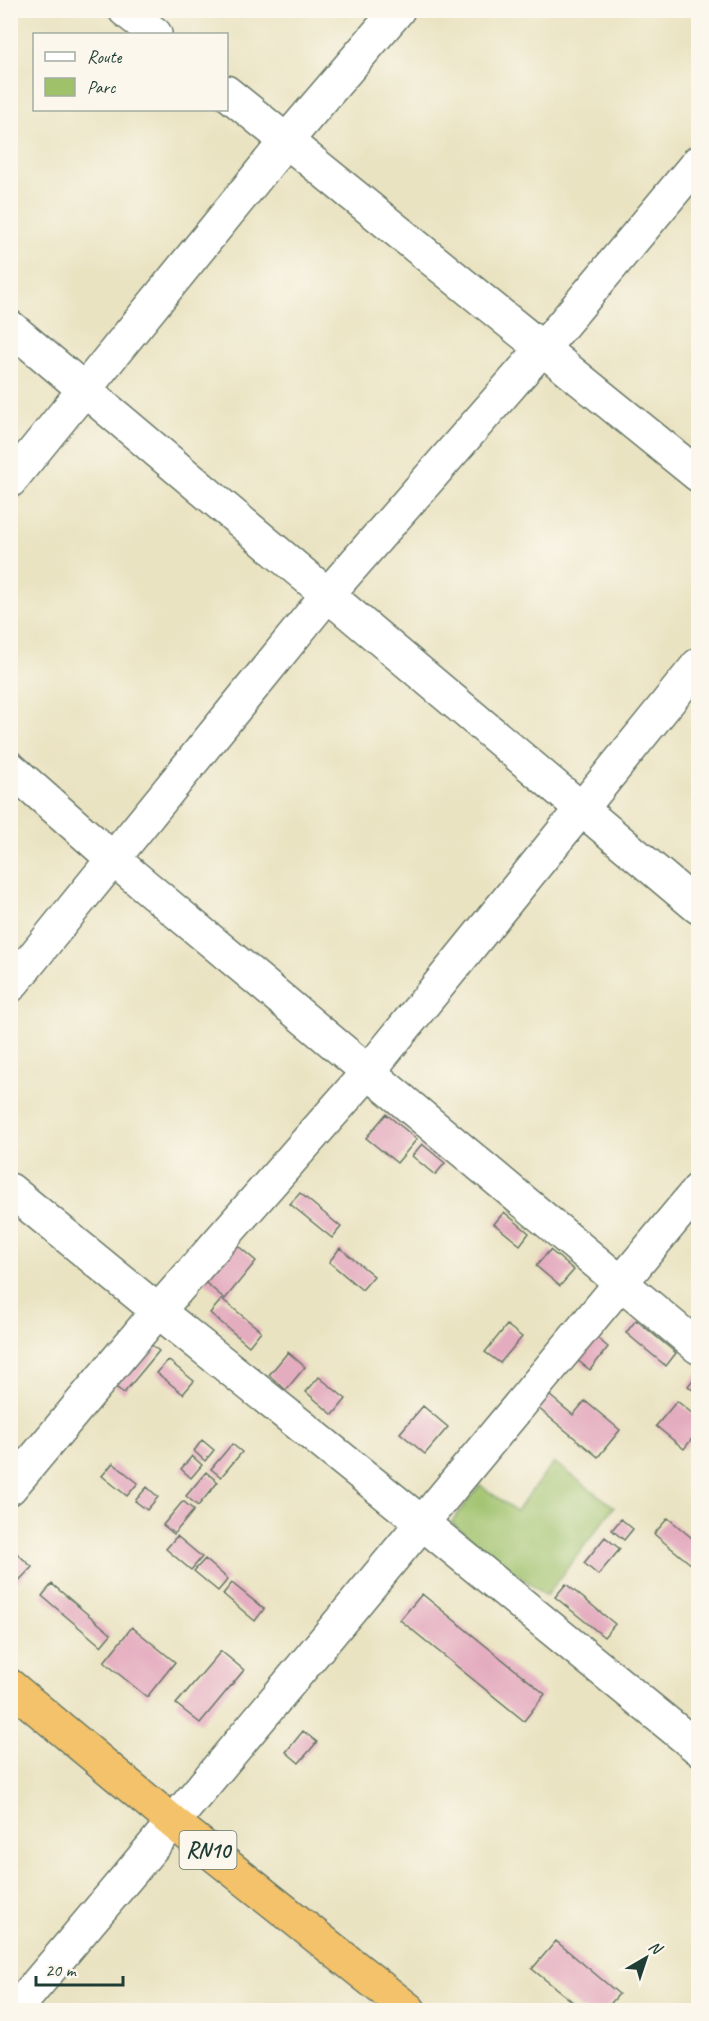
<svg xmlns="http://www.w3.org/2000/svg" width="709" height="2021" font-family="Caveat,sans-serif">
  <rect width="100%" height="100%" fill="#fbf7ec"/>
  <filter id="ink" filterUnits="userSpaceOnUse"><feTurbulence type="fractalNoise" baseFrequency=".0167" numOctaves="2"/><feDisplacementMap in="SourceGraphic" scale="12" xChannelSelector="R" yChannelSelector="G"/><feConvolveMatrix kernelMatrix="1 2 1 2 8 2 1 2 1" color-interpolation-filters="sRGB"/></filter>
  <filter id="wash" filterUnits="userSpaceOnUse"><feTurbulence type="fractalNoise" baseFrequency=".008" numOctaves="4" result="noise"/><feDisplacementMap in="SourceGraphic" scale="24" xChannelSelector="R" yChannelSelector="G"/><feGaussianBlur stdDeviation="1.35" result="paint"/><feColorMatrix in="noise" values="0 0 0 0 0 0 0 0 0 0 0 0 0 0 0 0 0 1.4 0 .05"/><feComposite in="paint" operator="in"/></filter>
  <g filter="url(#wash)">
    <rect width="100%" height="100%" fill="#eae3c2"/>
    <path fill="#9ec16a" stroke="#5e7f4f" stroke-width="1.5" d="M554 1462 614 1507 546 1596 451 1523 480 1485 516 1511Z"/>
    <g id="blocks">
      <path fill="#e4acbf" d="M386 1114 417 1139 397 1163 366 1138Z
        M422 1144 445 1163 435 1175 412 1156Z
        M300 1193 341 1227 332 1238 290 1204Z
        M504 1212 529 1233 520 1245 494 1224Z
        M231 1240 256 1261 225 1299 200 1278Z
        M340 1248 374 1276 362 1290 329 1262Z
        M550 1250 574 1270 560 1286 536 1266Z
        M222 1299 261 1331 249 1346 210 1313Z
        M636 1320 676 1353 666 1366 626 1333Z
        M507 1325 522 1337 500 1363 485 1352Z
        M596 1337 608 1347 590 1370 577 1360Z
        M149 1343 159 1351 124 1393 114 1386Z
        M288 1352 305 1367 286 1390 269 1375Z
        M168 1360 194 1381 183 1394 157 1373Z
        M698 1373V1394L688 1386Z
        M319 1377 346 1399 333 1415 306 1392Z
        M549 1395 573 1415 585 1401 620 1430 598 1457 538 1408Z
        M677 1401 698 1418V1431L684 1449 656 1426Z
        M423 1406 448 1427 425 1454 400 1433Z
        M202 1440 214 1450 205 1461 194 1451Z
        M232 1444 242 1452 221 1477 211 1469Z
        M192 1456 202 1465 191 1478 181 1469Z
        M113 1463 138 1483 127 1496 102 1476Z
        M206 1472 218 1482 198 1506 186 1496Z
        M147 1487 158 1497 147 1510 135 1501Z
        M183 1501 194 1510 174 1534 163 1525Z
        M668 1518 698 1543V1570L654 1534Z
        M621 1519 633 1529 624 1540 612 1530Z
        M177 1536 202 1557 191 1570 166 1549Z
        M605 1537 620 1549 598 1575 584 1563Z
        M10 1547 32 1567 10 1590Z
        M205 1559 228 1579 218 1591 194 1571Z
        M232 1583 264 1609 255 1621 223 1594Z
        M52 1584 111 1634 101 1646 42 1596Z
        M566 1584 615 1624 604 1637 555 1597Z
        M422 1594 545 1694 524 1721 400 1620Z
        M132 1627 175 1662 147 1697 104 1662Z
        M221 1651 244 1670 200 1723 176 1704Z
        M303 1731 317 1742 299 1763 286 1752Z
        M556 1941 619 1994 605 2010H583L532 1969Z"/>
    </g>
  </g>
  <g filter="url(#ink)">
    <use href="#blocks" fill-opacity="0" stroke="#676" stroke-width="1.5"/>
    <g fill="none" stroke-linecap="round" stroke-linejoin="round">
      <g stroke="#676" stroke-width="36">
        <path id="minor" d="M125 10 155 34
          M226 92 698 475
          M10 327 698 907
          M10 481 287 140 398 10
          M10 768 113 859 698 1347
          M10 986 328 594 543 348 698 162
          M10 1190 158 1311 421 1522 698 1748
          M10 1488 158 1311 369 1071 698 665
          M15 2010C245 1739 471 1463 698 1190"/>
      </g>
      <g stroke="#676" stroke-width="36">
        <path id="highway" d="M10 1686 174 1823 409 2010"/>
      </g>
      <use href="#minor" stroke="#fff" stroke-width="33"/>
      <use href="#highway" stroke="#f3c26a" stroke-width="33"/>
    </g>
  </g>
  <g text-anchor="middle" stroke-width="5" stroke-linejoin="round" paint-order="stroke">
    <rect fill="#fbf7ec" stroke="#61756b" stroke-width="1.5" x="179.5" y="1831" width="57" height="38" rx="4.5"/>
    <g font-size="22" font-weight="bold" fill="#1f3d34">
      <text x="208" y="1858">RN10</text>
    </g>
  </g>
  <rect width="709" height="2021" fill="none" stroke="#fbf7ec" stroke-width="36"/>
  <rect x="33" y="33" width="195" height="78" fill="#fbf7ec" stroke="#a3ada2" stroke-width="1.5"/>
  <rect x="45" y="52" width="30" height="9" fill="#ffffff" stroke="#a3ada2" stroke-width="1.5"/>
  <text x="87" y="63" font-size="18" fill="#1f3d34">Route</text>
  <rect x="45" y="78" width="30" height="18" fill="#9ec16a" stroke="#a3ada2" stroke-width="1.5"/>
  <text x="87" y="93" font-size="18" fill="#1f3d34">Parc</text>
  <g transform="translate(646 1958) rotate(39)" stroke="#fbf7ec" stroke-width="4.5" paint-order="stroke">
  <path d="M0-4.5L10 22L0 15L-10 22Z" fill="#1f3d34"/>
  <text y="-9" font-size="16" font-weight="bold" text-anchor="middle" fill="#1f3d34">N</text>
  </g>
  <path d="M36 1976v9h87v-9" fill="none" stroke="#1f3d34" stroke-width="3"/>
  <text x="45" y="1976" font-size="18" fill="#1f3d34" stroke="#fbf7ec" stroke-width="4.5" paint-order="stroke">20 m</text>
</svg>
